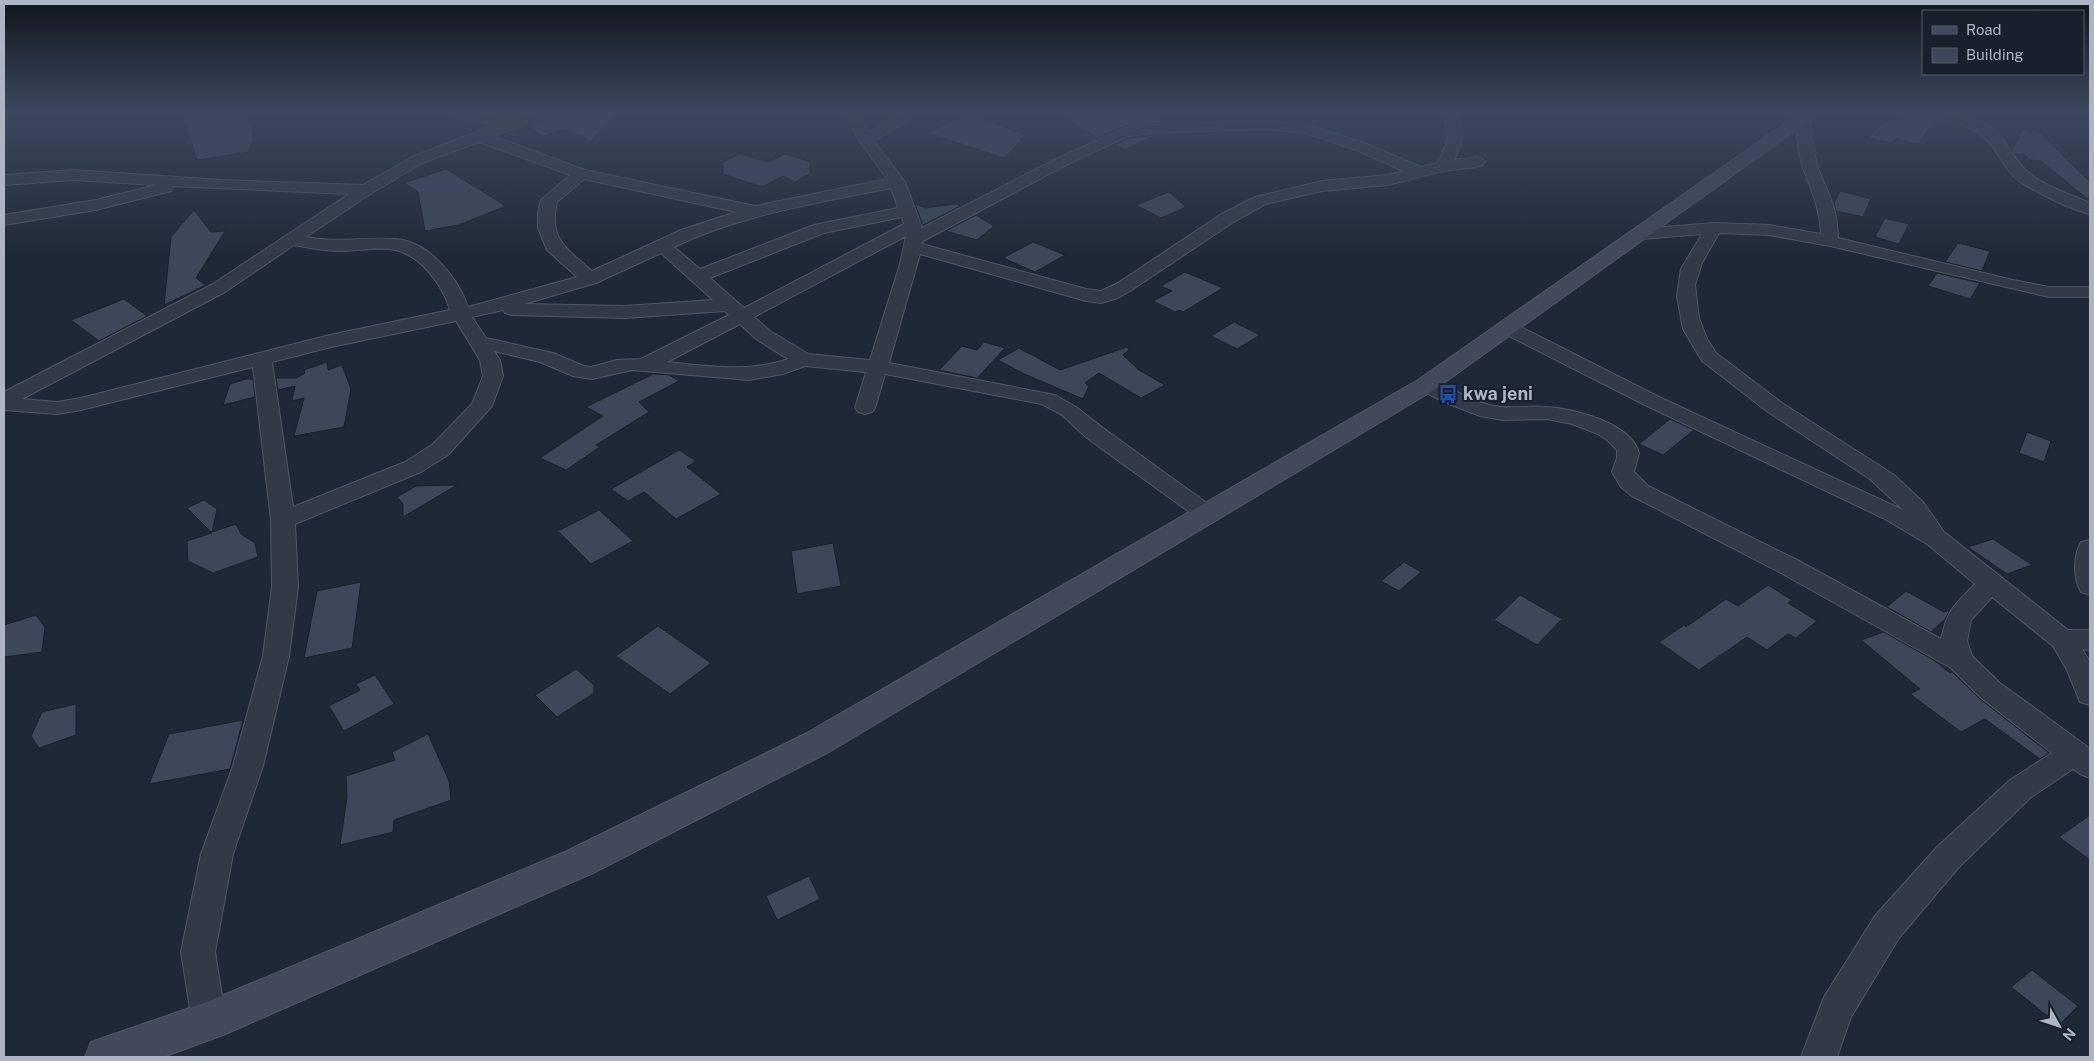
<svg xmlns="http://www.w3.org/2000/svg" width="2094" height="1061" font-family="'Public Sans',sans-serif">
  <rect width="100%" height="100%" fill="#1f2836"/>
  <path fill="#3d4759" stroke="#1a212d" d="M181 111H247L254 140 248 152 197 160Z
    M555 111H621L590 141 566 129 543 136 528 125 552 116Z
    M1054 111H1141L1169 122 1125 126 1098 138Z
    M969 113 1025 135 1005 158 927 133Z
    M1909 115 1934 121 1918 144 1895 139 1891 143 1869 138 1873 133 1870 132 1876 130 1885 120 1893 122Z
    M2023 129 2040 133 2090 182 2089 200 2041 161 2030 160 2024 154H2015L2012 150Z
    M1158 135 1125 149 1114 145 1129 138Z
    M739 154 769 162 784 154 796 157 810 162V174L795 182 783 176 762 187 723 174V162Z
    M446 169 506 206 458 225 425 231 418 192 404 183Z
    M1840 191 1871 199 1863 217 1836 211 1834 203Z
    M1169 192 1186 207 1161 218 1136 205Z
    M915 204 925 208 956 204 960 206 923 225Z
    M194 210 211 232 225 231 196 278 206 285 164 305 171 237Z
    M976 215 994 226 977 240 946 231Z
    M1885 218 1909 224 1899 244 1875 237Z
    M1033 242 1065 255 1035 272 1003 258Z
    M1958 243 1990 251 1982 271 1945 262Z
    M1185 272 1223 288 1183 312 1180 310 1175 312 1153 301 1172 291 1161 286Z
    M1937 273 1980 283 1970 299 1928 286Z
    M124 299 147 316 99 341 71 320Z
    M1234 322 1260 335 1237 349 1211 336Z
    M984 342 1005 348 977 378 939 370 962 346 977 350Z
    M1127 347 1129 350 1123 355 1139 370 1165 385 1141 398 1099 373 1085 383 1089 386 1083 399 1022 373 998 360 1019 348 1060 370Z
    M327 362 328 370 342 365 351 389 344 427 294 436 304 398 292 401 295 386 278 390 276 378H296L305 373 304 370Z
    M653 374 669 375 679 381 639 402 649 412 596 445 600 447 566 470 540 458 603 416 586 407Z
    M246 379H253L255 397 223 405 230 384Z
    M1670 419 1694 430 1663 455 1639 444Z
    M2027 432 2051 441 2044 462 2019 453Z
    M679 450 696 461 687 467 721 494 676 519 644 492 628 501 611 489Z
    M457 485 403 517V504L397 497 416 486Z
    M204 500 217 509 212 532 236 524 241 534 255 543 258 557 213 573 188 561 187 541 212 533 187 508Z
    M599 510 633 541 591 564 558 531Z
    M1993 539 2032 565 2007 574 1968 547Z
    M833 543 841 586 797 594 791 551Z
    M1404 562 1421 572 1399 591 1381 581Z
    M361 582 352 648 304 658 317 591Z
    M1768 585 1792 600 1788 603 1817 621 1796 638 1788 634 1767 650 1747 637 1699 670 1659 642 1684 625 1686 627 1726 599 1738 606Z
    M1906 591 1944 612 1950 610 1945 619 1931 632 1887 607Z
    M1520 595 1562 619 1537 645 1494 620Z
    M36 615 45 627 42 652 4 657V625Z
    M658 626 711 663 670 694 616 656Z
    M1884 632 1935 661 1950 673 1952 672 1979 698 2049 753 2040 759 1985 719 1961 732 1910 694 1920 689 1861 640Z
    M576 669 594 685V693L557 717 535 695Z
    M375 675 394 704 344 731 329 706 360 690 356 684Z
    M76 704V735L39 748 31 736 42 712Z
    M243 720 230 769 149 784 169 734Z
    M428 734 449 781 451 800 394 820 393 832 340 845 347 797 346 776 395 760 392 752Z
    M2090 815V860L2059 837Z
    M809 876 820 899 777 920 766 896Z
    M2032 970 2078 1006 2059 1025 2011 987Z"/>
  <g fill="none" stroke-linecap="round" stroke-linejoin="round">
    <g stroke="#505765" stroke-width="2">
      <path id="street" d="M448 111H471L514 118 532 111H553L551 114 493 136 585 170 755 206 887 179 859 140 842 111H856L869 132 901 111H916L906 122 874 141 905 182 922 228 1056 159 1125 128 1150 125 1264 121 1307 125 1364 143 1421 167 1437 163C1449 142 1451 134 1441 111H1455C1465 132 1465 140 1454 160L1477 157 1482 159 1485 162 1482 165 1477 167 1443 171 1388 185 1322 191 1266 204 1232 223 1130 291 1118 298 1101 303 1086 301 920 254 889 363 1055 395 1076 407 1103 428 1215 509 1219 514 1215 519 1207 522 1199 519 1087 438 1062 415 1042 404 885 374 875 408 872 412 865 414 858 412 855 408 866 372 805 366 783 374 749 380 632 370 592 379 573 376 540 362 494 351 500 360 503 376 492 406 448 455 421 472 295 524 298 587 289 656 263 766 233 854 215 952 226 1021 221 1033 209 1038 197 1033 192 1021 181 952 201 854 233 766 263 656 272 587 271 520 253 367 81 410 57 414 4 410V392L213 284 349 194 172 186 171 191 96 210 4 225V215L96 200 156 185 73 180 4 185V175L73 170 222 180 363 185 412 157 497 124 474 121 450 114ZM1264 129 1305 133 1354 149 1404 171 1388 175 1322 181 1255 197 1220 215 1118 283 1101 291 1086 289 922 244 923 241 1066 165 1128 136 1150 133ZM479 142 570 175 541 200 538 213V228L547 250 577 277 468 307C458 278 429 241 395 239 365 237 336 243 306 237L372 193 422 163ZM584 179 736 212 681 230 592 271C567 249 548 239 557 202ZM891 188 898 208 814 225 700 269 674 247C743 214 817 203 891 188ZM902 217 904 224 744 308 710 278 824 233ZM906 236 900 264 870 360 808 354 770 331 754 317ZM294 245C310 248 325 251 341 251 358 251 379 246 395 250 422 256 443 286 450 310L330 335 81 398 57 402 22 399 225 292ZM661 253 713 300 625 306 524 304 596 283ZM503 310 505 313 512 315 625 318 725 311 729 315 641 359 617 360 591 367 584 366 553 353 486 338 472 317ZM456 321 480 360 483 376 472 404 432 445 405 462 293 507 272 362 331 347ZM740 324 756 339 788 359C749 373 707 366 667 362Z
        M1909 111C1939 111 1977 112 2000 136 2010 147 2016 163 2028 172 2046 187 2070 194 2090 203V214C2072 210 2024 188 2012 174 2000 162 1995 145 1981 135 1961 121 1934 120 1911 114Z
        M2082 111H2090V116L2085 115Z
        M1802 114 1807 115 1809 118C1812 134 1813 153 1818 168 1829 196 1837 206 1838 238L2013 280 2049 287H2090V297H2049L1830 246 1769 235 1719 233 1702 263 1695 285 1699 318 1707 339 1716 353 1782 403 1894 475 1923 502 1944 532 2068 630H2090V650L2082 649 2090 662V705L2080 702 2067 670 2053 646 1992 597 1971 620 1967 641 1972 656 2000 683 2085 745 2090 750V778L2080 774 2073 769 2030 798 1959 867 1899 938 1851 1017 1837 1057H1801L1824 997 1875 916 1937 847 2010 780 2052 753 1980 697 1951 668 1781 573 1632 496 1621 487 1612 472 1617 458V450L1608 441 1598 434 1572 424 1547 419 1503 420 1480 416 1444 402 1419 389 1416 385 1419 381 1426 379C1448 384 1467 400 1490 405 1509 410 1528 405 1547 407 1575 409 1631 423 1639 453L1634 472 1648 486 1799 561 1941 639C1948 608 1954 606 1975 584L1927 544 1883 518 1645 405 1501 332 1498 328 1501 324 1508 322 1515 324 1659 397 1903 510 1870 479 1768 412 1702 361 1683 329 1677 296 1681 269 1702 234 1641 239 1635 238 1633 234 1635 230 1641 229 1714 223 1769 225 1821 234C1820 208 1812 192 1803 168 1798 153 1797 134 1795 118L1797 115Z
        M2090 540V595L2081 592C2073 578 2073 556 2081 542Z"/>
    </g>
    <g stroke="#505765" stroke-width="2">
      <path id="secondary" d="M1803 111H1822L1434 390 829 752 593 873 223 1035 163 1057H85L91 1042 207 1002 567 851 805 734 1418 380Z"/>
    </g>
    <use href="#street" fill="#333a47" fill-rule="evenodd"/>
    <use href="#secondary" fill="#41495a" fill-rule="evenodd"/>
  </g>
  <linearGradient id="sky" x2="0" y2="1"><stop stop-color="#11161e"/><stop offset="0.43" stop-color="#3c485d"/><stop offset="1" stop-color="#3c485d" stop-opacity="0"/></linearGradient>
  <rect width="2094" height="260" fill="url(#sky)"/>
  <defs>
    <g id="bus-bare" transform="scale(1.5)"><path d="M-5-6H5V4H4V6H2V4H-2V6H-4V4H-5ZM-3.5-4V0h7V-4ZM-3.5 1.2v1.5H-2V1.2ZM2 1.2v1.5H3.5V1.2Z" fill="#1a4fb4" stroke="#191f2b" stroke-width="2.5" paint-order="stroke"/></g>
  </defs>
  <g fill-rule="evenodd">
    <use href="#bus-bare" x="1448" y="394"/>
  </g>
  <g text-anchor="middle" stroke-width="4" stroke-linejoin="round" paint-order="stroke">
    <g font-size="18" font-weight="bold" fill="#adb4c4" stroke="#191f2b" text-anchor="start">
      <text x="1463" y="400">kwa jeni</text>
    </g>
  </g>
  <rect width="2094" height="1061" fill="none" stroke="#adb4c4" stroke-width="10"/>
  <rect x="1922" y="10" width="162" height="65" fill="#191f2b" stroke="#545b68"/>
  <rect x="1932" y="26" width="25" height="8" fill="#41495a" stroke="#545b68"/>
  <text x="1966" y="35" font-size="15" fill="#adb4c4">Road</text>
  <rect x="1932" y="48" width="25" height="15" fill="#3d4759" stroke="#545b68"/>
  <text x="1966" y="60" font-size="15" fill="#adb4c4">Building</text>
  <g transform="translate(2059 1026) rotate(130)" stroke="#191f2b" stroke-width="4" paint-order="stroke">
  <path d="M0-4L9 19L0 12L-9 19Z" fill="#adb4c4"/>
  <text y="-8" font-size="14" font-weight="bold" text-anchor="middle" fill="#adb4c4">N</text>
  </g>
</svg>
